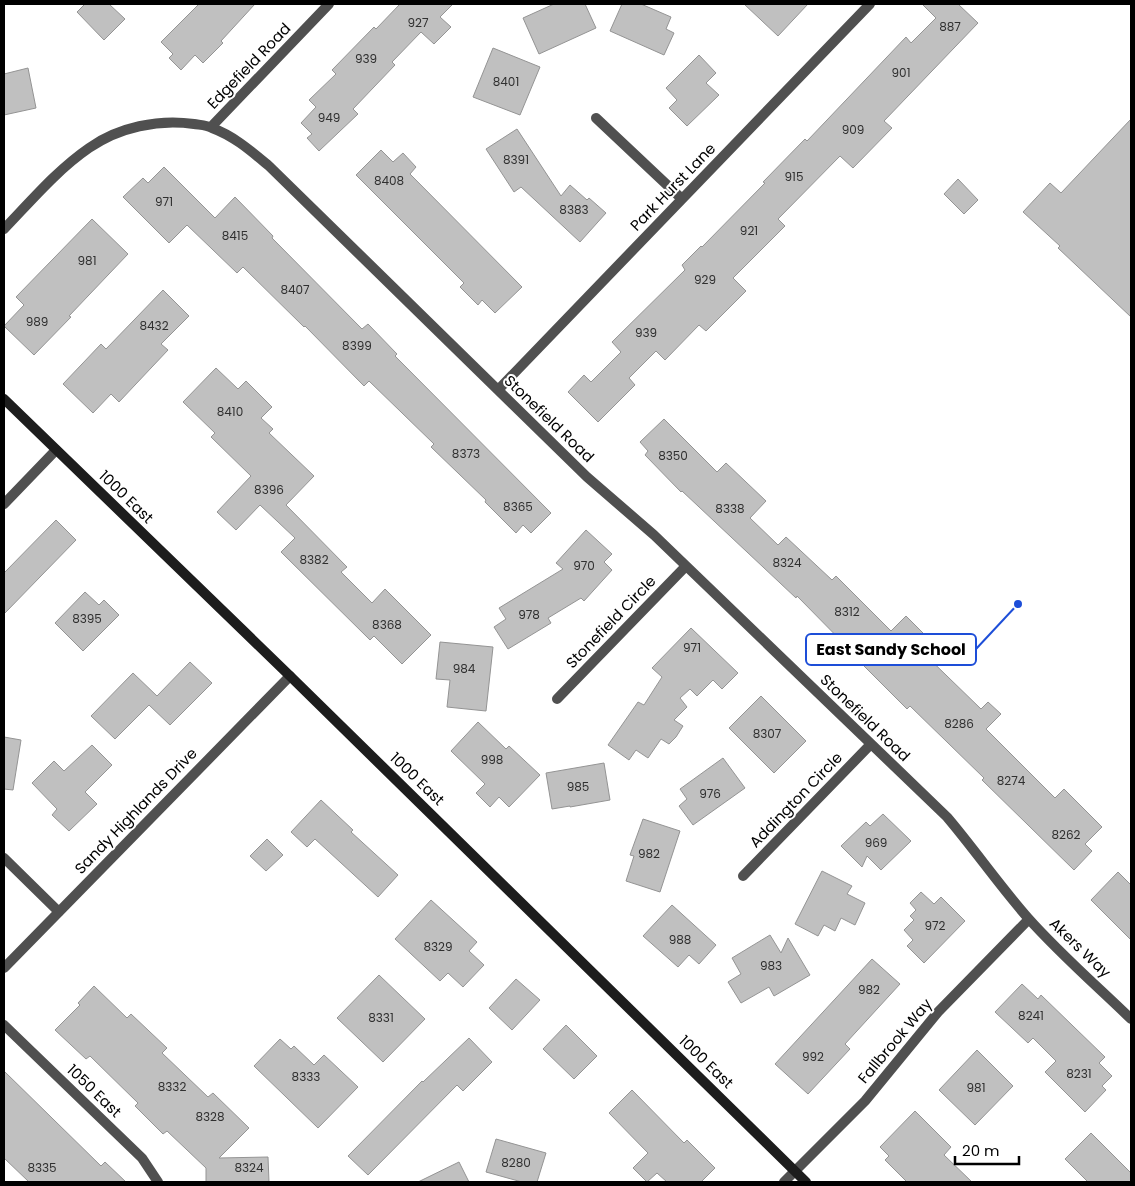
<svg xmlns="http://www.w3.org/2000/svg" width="1135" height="1186" font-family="Poppins,sans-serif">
  <rect width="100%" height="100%" fill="#fff"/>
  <path fill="#c0c0c0" stroke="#949494" d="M85 4H109L125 19 104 40 77 12Z
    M199 4H255L221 41 223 43 203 63 195 55 181 70 169 58 173 54 161 42Z
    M400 4H453L440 17 451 27 434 44 421 32 392 62 395 65 353 109 358 114 319 151 307 138 312 134 301 123 316 107 309 100 336 74 332 70 374 27 376 29Z
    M554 4H585L596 28 539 54 523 18Z
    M622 4H641L671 17 666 29 674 33 664 55 610 31Z
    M744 4H808L778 36Z
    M922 4H958L978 23 884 121 892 128 853 168 840 156 778 219 785 226 733 278 746 291 706 331 699 325 665 360 656 351 629 378 635 385 598 422 568 392 584 375 591 382 621 352 612 342 685 270 682 265 701 246 702 247 765 183 763 182 805 139 807 141 906 37 911 43 936 18Z
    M493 48 540 67 520 115 473 97Z
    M699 55 716 73 706 83 719 95 687 126 669 108 677 100 666 88Z
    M28 68 36 108 4 115V74Z
    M1131 119V317L1058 248 1060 246 1023 212 1050 183 1061 193Z
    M517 129 561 196 570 185 587 200 589 198 606 213 580 242 521 187 514 192 486 149Z
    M381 150 393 162 403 153 416 167 410 174 522 287 495 313 482 300 478 305 460 287 464 283 356 175Z
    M164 167 215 218 235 197 273 236 272 238 362 329 368 324 397 354 395 356 551 513 531 533 523 525 516 533 485 502 486 500 431 447 434 444 369 381 364 386 305 326 304 327 243 267 237 273 187 225 169 243 123 197 143 178 148 183Z
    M958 179 978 200 964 214 944 194Z
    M92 219 128 254 69 316 71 317 34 355 4 326 24 305 16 297Z
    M163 290 189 316 161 344 168 350 119 402 111 394 93 413 63 384 101 344 106 349Z
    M216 368 238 389 246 381 272 407 261 418 273 429 269 433 314 476 286 505 347 567 341 572 372 603 385 589 431 635 402 664 374 636 370 640 281 552 295 538 260 505 236 530 217 512 251 476 211 437 215 433 183 402Z
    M664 419 717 472 726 463 766 501 750 518 778 545 786 537 832 580 836 576 891 631 906 616 923 633 913 643 981 709 988 702 1001 714 986 729 1055 798 1064 789 1102 827 1085 844 1092 851 1074 870 982 780 984 778 910 706 907 709 861 663 862 662 797 596 796 598 682 491 681 492 645 455 648 451 640 442Z
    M56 520 76 540 4 614V573Z
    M586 530 612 554 604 562 612 570 584 601 581 598 548 618 551 623 508 649 494 627 506 619 499 608 563 569 556 563Z
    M85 592 99 605 104 600 119 615 83 651 55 623Z
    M691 628 738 673 722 689 713 680 697 696 690 689 680 698 687 707 674 720 683 726 676 737 669 744 661 739 648 758 636 750 629 760 608 745 638 702 644 705 662 677 652 668Z
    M440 642 493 647 486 711 447 707 450 680 436 679Z
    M190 662 212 683 170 725 149 705 115 739 91 716 133 673 157 696Z
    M761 696 806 741 774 773 729 728Z
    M478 722 506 749 509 746 540 775 509 807 499 797 490 807 476 793 485 784 451 751Z
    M4 737 21 740 13 790 4 789Z
    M92 745 112 765 85 792 97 804 69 831 52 815 57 809 32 783 54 761 64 771Z
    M723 758 745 788 693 825 679 806 687 799 680 789Z
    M604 763 610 800 570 807V806L552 809 546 773Z
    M321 800 353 830 351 832 398 875 378 897 315 839 307 847 291 832Z
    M883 814 911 841 881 870 867 856 862 867 841 846 866 822 870 826Z
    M643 819 680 831 660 892 626 881 634 856 630 855Z
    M267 839 283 855 266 871 250 856Z
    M822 871 852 886 847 894 865 903 855 925 841 918 835 931 824 925 818 936 795 924Z
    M1118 872 1131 885V940L1091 900Z
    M921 892 934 904 941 897 965 921 924 963 907 946 913 940 904 930 914 920 910 916 916 910 910 903Z
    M431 900 477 942 469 951 484 965 463 987 448 973 440 981 395 939Z
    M672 905 716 945 699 964 689 955 678 967 643 936Z
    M770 935 781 953 788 938 810 975 774 996 769 987 741 1003 728 982 741 974 732 958Z
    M872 959 900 984 845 1044 850 1049 808 1094 775 1064Z
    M379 975 425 1019 383 1062 337 1018Z
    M516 979 540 1000 512 1030 489 1008Z
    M1022 984 1038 999 1041 995 1105 1057 1099 1063 1112 1076 1102 1086 1106 1090 1085 1112 1045 1072 1056 1061 1033 1038 1028 1043 995 1012Z
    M94 986 127 1018 131 1014 167 1048 162 1053 208 1097 213 1093 249 1128 219 1158 268 1157 269 1182H206V1168L167 1131 163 1134 135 1106 138 1103 90 1056 86 1059 55 1030 80 1005 78 1003Z
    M566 1025 597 1056 574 1079 543 1049Z
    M469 1038 492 1062 463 1091 457 1085 368 1175 348 1156 422 1081 423 1082Z
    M280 1039 291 1049 294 1046 314 1065 324 1055 358 1087 318 1128 254 1066Z
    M977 1050 1013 1086 975 1125 939 1090Z
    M4 1071 101 1166 105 1162 126 1182H29L4 1158Z
    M632 1090 684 1143 687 1140 715 1168 701 1182H667L657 1173 647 1182 633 1168 648 1153 609 1113Z
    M915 1111 951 1147 944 1155 972 1182H907L885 1160 889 1156 880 1147Z
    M1091 1133 1131 1173V1182H1088L1065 1159Z
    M496 1139 546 1153 537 1182H522L486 1172Z
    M459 1162 469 1182H418Z"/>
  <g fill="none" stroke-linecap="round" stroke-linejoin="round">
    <path stroke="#505050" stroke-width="10" d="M596 118 682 199
      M211 127 329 4
      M4 229C31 201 57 170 89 148 119 127 158 119 194 124 200 125 207 125 212 128 234 136 251 151 269 166L587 477 654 535 947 817C975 850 999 885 1028 918 1060 954 1097 986 1131 1019
      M498 390 870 4
      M4 504 56 450
      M557 699 686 566
      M4 858 59 912
      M743 876 871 744
      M4 968 290 676
      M4 1025 142 1158 158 1182
      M784 1182 865 1101 938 1012 1029 919"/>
    <path stroke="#1d1d1d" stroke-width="10" d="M4 399 290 676 806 1182"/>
  </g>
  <g text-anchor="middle" stroke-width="4" stroke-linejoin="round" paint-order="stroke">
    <g font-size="12" fill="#303030">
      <text x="418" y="27">927</text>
      <text x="950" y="31">887</text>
      <text x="366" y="63">939</text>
      <text x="901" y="77">901</text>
      <text x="506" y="86">8401</text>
      <text x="329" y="122">949</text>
      <text x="853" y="134">909</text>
      <text x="516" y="164">8391</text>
      <text x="794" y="181">915</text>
      <text x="389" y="185">8408</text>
      <text x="164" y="206">971</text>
      <text x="574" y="214">8383</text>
      <text x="749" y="235">921</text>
      <text x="235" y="240">8415</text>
      <text x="87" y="265">981</text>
      <text x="705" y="284">929</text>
      <text x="295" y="294">8407</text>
      <text x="37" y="326">989</text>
      <text x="154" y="330">8432</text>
      <text x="646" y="337">939</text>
      <text x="357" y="350">8399</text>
      <text x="230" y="416">8410</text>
      <text x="466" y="458">8373</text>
      <text x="673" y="460">8350</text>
      <text x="269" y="494">8396</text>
      <text x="518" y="511">8365</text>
      <text x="730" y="513">8338</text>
      <text x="314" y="564">8382</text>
      <text x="787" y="567">8324</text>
      <text x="584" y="570">970</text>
      <text x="847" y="616">8312</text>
      <text x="529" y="619">978</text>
      <text x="87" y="623">8395</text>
      <text x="387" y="629">8368</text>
      <text x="692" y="652">971</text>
      <text x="464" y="673">984</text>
      <text x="959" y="728">8286</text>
      <text x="767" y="738">8307</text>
      <text x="492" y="764">998</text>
      <text x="1011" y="785">8274</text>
      <text x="578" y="791">985</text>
      <text x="710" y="798">976</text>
      <text x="1066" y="839">8262</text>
      <text x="876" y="847">969</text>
      <text x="649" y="858">982</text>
      <text x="935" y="930">972</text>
      <text x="680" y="944">988</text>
      <text x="438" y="951">8329</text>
      <text x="771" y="970">983</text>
      <text x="869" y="994">982</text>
      <text x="1031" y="1020">8241</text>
      <text x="381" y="1022">8331</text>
      <text x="813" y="1061">992</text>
      <text x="1079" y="1078">8231</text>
      <text x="306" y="1081">8333</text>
      <text x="172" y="1091">8332</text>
      <text x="976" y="1092">981</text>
      <text x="210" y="1121">8328</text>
      <text x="516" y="1167">8280</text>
      <text x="42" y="1172">8335</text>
      <text x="249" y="1172">8324</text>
    </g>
    <g font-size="15" fill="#000" stroke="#fff">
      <text transform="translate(249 66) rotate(-46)" y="5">Edgefield Road</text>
      <text transform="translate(673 187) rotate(-46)" y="5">Park Hurst Lane</text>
      <text transform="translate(549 419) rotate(44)" y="5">Stonefield Road</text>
      <text transform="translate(126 497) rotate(44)" y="5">1000 East</text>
      <text transform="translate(611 622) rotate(-46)" y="5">Stonefield Circle</text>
      <text transform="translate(865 718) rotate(44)" y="5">Stonefield Road</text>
      <text transform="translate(417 779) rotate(44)" y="5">1000 East</text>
      <text transform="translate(796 800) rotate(-46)" y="5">Addington Circle</text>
      <text transform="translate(136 811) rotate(-46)" y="5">Sandy Highlands Drive</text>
      <text transform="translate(1080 948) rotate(44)" y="5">Akers Way</text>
      <text transform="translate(895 1041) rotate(-50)" y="5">Fallbrook Way</text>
      <text transform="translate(706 1062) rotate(44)" y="5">1000 East</text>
      <text transform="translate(94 1091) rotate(44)" y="5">1050 East</text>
    </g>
  </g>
  <path fill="none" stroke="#1d4ed8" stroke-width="2" d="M1018 604L976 649"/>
  <circle fill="#1d4ed8" stroke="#fff" stroke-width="2" cx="1018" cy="604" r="5"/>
  <rect fill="#fff" stroke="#1d4ed8" stroke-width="2" x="806" y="634" width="170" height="31" rx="5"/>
  <g font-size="16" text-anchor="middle" font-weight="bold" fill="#000">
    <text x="891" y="655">East Sandy School</text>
  </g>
  <rect width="1135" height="1186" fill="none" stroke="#000000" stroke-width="10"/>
  <path d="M955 1156v8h64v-8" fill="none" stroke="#000000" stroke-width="2.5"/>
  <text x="962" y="1156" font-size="15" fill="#000000" stroke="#ffffff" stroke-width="4" paint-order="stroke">20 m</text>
</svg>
